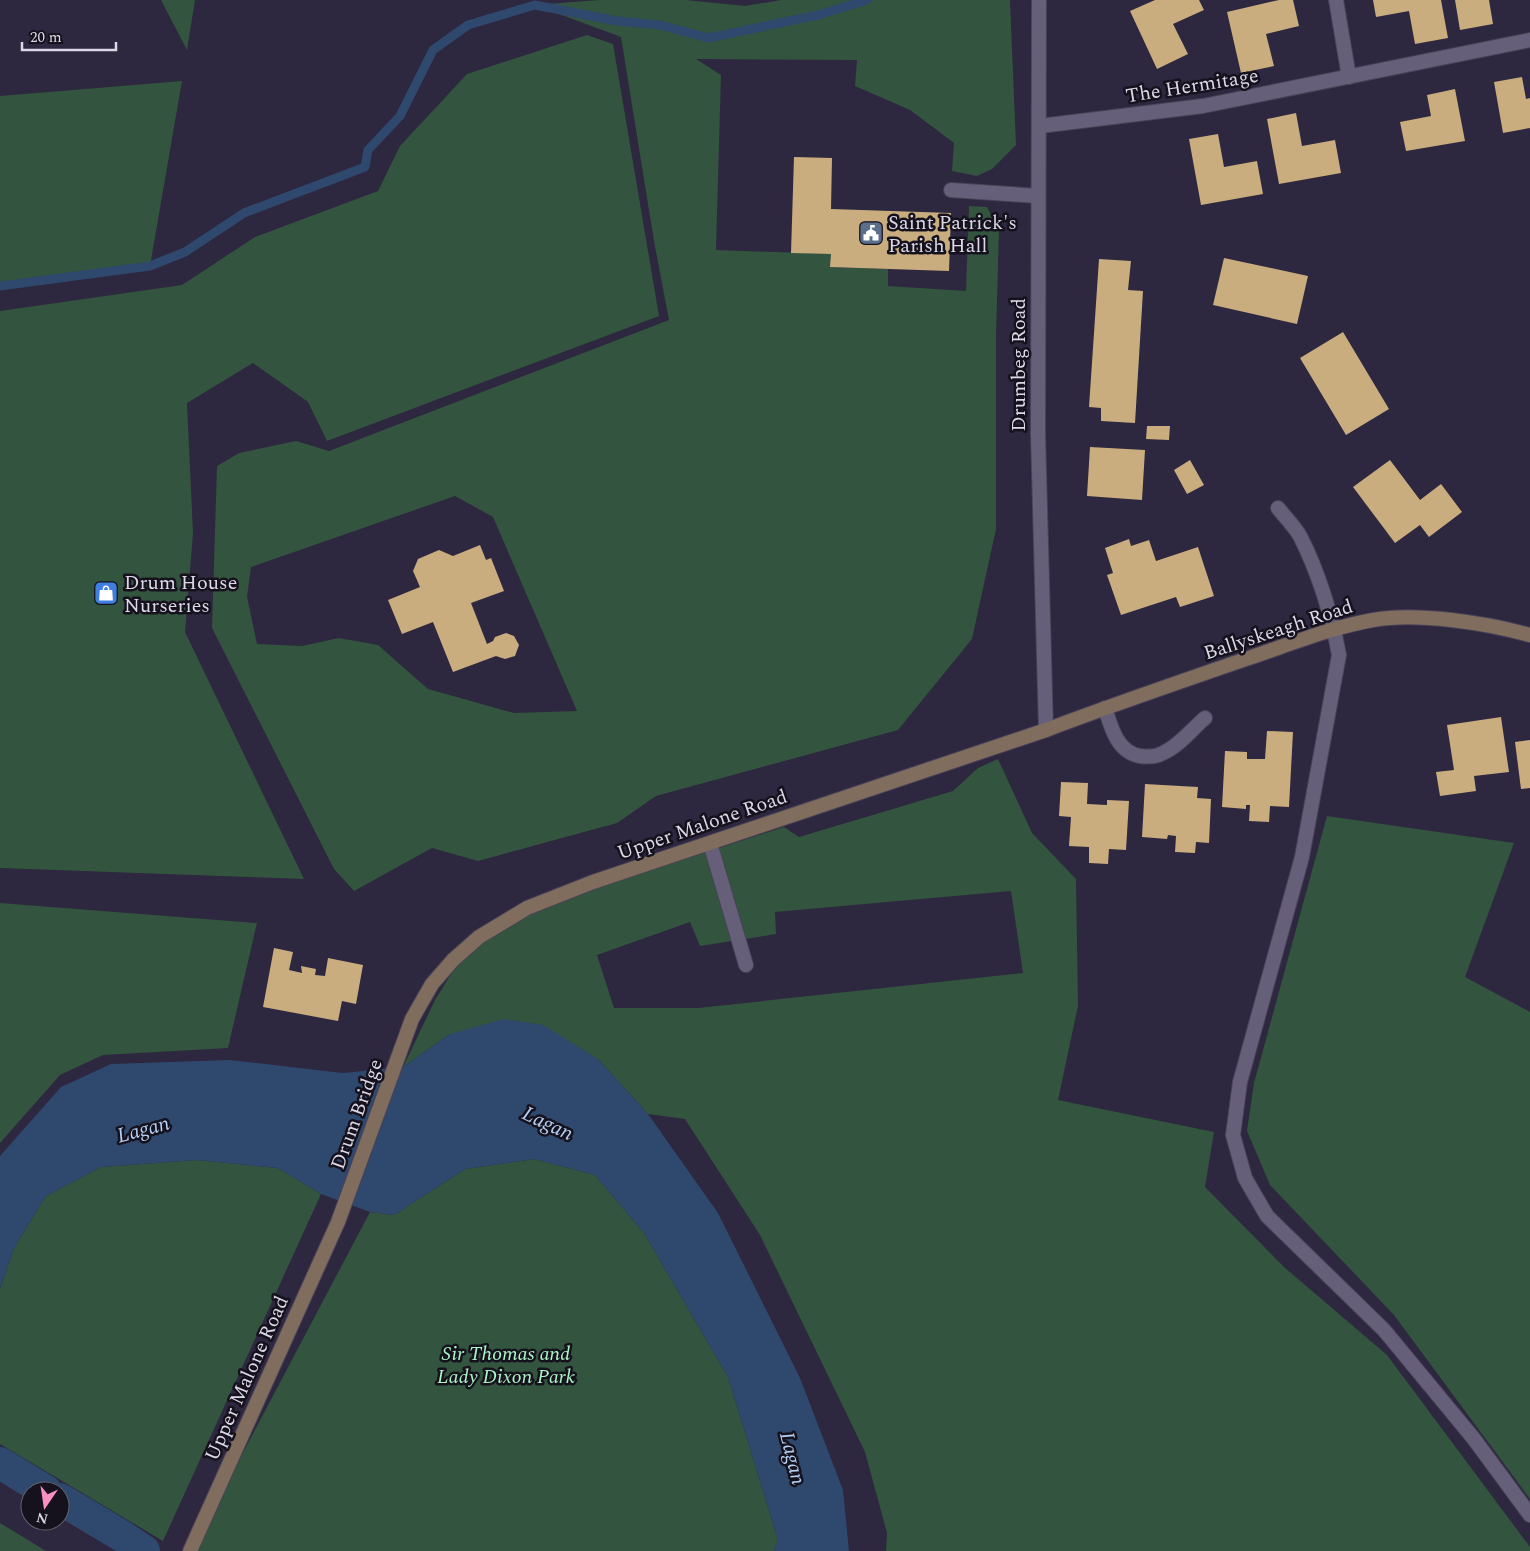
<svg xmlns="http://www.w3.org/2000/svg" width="1530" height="1551" font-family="Spectral,serif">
  <rect width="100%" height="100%" fill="#2d273f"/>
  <path fill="#33543e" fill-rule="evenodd" d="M161 0H195L187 50Z
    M599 0H686L745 6 781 0H1010L1016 145 992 169 977 176 952 171 954 143 910 110 855 86 857 60 696 59 721 75 716 250 831 254V267L888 269V286L966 291 969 206 987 207 999 230 996 337V529L972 639 898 730 656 796 617 823 478 861 432 848 354 891 334 869 212 628 217 466 239 453 296 441 329 451 669 320 654 241 621 37 535 5ZM455 496 493 517 577 711 514 713 428 689 378 645 339 638 302 646 257 644 247 597 251 567Z
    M587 35 613 44 659 316 327 441 308 402 253 363 187 403 193 533 185 632 304 879 0 868V311L182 285 255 237 378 191 400 146 467 74Z
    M182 81 150 266 0 286V96Z
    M998 759 1032 833 1076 879 1078 1006 1058 1100 1214 1132 1205 1187 1284 1267 1387 1355 1530 1547V1551H886L887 1533 865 1452 760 1235 685 1119 648 1114 598 1059 450 1034 403 1067 435 1000 456 966 484 939 525 910 784 827 799 837 953 791 978 768ZM1011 891 1023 973 698 1008H614L597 955 690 922 700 946 776 934 775 912Z
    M1327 816 1514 843 1465 977 1530 1012V1499L1394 1315 1270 1185 1247 1131 1254 1083Z
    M0 903 257 923 228 1048 103 1055 60 1075 0 1143Z
    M534 1159 595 1175 644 1233 728 1377 778 1540 774 1551H191L370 1212 394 1215 465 1169Z
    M197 1160 278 1168 321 1194 163 1541 0 1444V1288L15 1246 46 1196 101 1167Z
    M0 1523 46 1551H0Z"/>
  <path fill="#2f486d" d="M504 1019 543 1025 598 1059 648 1114 718 1213 800 1378 843 1490 849 1551H774L778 1540 728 1377 644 1233 595 1175 534 1159 465 1169 394 1215 370 1212 321 1194 278 1168 197 1160 101 1167 46 1196 15 1246 0 1288V1156L61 1087 111 1064 229 1060 343 1073 403 1067 450 1034Z"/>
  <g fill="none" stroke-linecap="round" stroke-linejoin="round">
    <path stroke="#2f486d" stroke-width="9" d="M0 286 150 266 185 252 244 213 365 167 368 150 400 116 433 50 468 25 535 5 617 21 660 25 708 38 818 15 867 0"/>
    <path stroke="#2f486d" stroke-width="32" d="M0 1463 46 1491
      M60 1499 122 1536 144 1551"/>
  </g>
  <path fill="#caad7f" d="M1155 0H1199L1204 10 1173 24 1188 54 1157 69 1130 11Z
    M1279 0H1293L1299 26 1266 34 1274 66 1241 73 1227 12Z
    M1373 0H1441L1448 38 1415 44 1409 11 1376 17Z
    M1455 0H1489L1493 24 1460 30Z
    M1522 77 1526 99 1530 98V128L1503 133 1494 82Z
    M1455 89 1465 141 1406 151 1400 122 1431 116 1427 95Z
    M1296 113 1302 146 1335 140 1341 173 1279 184 1267 119Z
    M1218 134 1224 167 1257 161 1263 194 1201 205 1189 139Z
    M794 157 832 158 831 209 951 213 949 271 830 267 831 254 791 253Z
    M1224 258 1308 276 1297 324 1213 305Z
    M1099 259 1131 261 1128 290 1143 291 1135 423 1101 421V408L1089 407Z
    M1343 332 1389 409 1346 435 1300 358Z
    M1147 426H1170L1169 440 1146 439Z
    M1090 447 1145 450 1142 500 1087 496Z
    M1190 460 1204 485 1187 494 1174 470Z
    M1390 460 1420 500 1441 484 1462 512 1429 537 1420 525 1395 543 1353 487Z
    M1129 539 1131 546 1149 540 1156 561 1198 547 1214 596 1180 607 1176 597 1121 615 1107 575 1113 573 1105 548Z
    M480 545 486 560 491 558 504 591 471 603 487 644 493 641 495 637 506 633 514 636 519 645 515 656 505 659 496 656 453 672 433 622 402 634 388 600 420 587 413 571 418 559 439 550 453 556Z
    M1501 717 1509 772 1474 776 1476 791 1440 796 1436 772 1454 770 1447 725Z
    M1267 731 1293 732 1289 807 1270 806 1269 822 1249 821 1250 805H1246V809L1222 807 1225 751 1247 752V759H1265Z
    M1530 740V788L1521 789 1515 742Z
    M1061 782 1088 783 1087 804 1107 805V800L1129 801 1126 850 1109 849 1108 864 1089 863V847L1069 846 1071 817 1059 816Z
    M1145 784 1198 787 1197 798 1211 799 1209 843 1196 842 1195 853 1175 852 1176 836 1168 835 1167 839 1142 837Z
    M274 948 293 952 289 970 302 973 301 966 316 969 315 975 325 976 328 958 363 965 356 1004 342 1001 338 1021 263 1007Z"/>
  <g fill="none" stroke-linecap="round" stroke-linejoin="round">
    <g stroke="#494358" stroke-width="16">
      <path id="service" d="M951 190 1038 196
        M1278 508C1285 517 1294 526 1300 536 1318 571 1332 616 1339 655L1302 857 1240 1082 1233 1135 1245 1178 1267 1216 1384 1330 1474 1439 1530 1515
        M710 843 746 965"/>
    </g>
    <g stroke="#494358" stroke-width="16">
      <path id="minor" d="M1336 0 1349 77
        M1040 126 1203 106 1530 40
        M1105 708C1111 727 1117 752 1140 756 1147 757 1156 757 1163 753 1179 746 1192 729 1205 718"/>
    </g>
    <g stroke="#494358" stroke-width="16">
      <path id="tertiary" d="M1039 0 1038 434 1046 730"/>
    </g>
    <g stroke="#494358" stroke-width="16">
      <path id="secondary" d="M190 1551 338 1222 412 1019 432 984 453 960 479 937 527 908 593 882 1046 730C1112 705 1179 682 1246 659 1288 645 1329 628 1373 620 1417 612 1486 623 1530 635"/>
    </g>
    <use href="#service" stroke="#665f7a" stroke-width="14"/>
    <use href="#minor" stroke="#665f7a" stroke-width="14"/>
    <use href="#tertiary" stroke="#665f7a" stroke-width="14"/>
    <use href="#secondary" stroke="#806d5e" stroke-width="14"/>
  </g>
  <defs>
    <g id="civic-square" transform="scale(1.25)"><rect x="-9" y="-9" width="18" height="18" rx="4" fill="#5c6f8a" stroke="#15121d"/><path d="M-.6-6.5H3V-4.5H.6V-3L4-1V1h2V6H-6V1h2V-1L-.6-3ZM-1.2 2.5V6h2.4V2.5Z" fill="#fff"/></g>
    <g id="shop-square" transform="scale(1.25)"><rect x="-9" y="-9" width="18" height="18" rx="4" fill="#3f7fe0" stroke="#15121d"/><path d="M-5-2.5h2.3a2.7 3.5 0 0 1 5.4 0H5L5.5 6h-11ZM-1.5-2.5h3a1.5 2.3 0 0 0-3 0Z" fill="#fff"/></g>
  </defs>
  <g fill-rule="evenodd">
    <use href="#civic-square" x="871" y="233"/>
    <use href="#shop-square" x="106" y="593"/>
  </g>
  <g text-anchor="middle" stroke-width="5" stroke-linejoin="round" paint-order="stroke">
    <g font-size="20" fill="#dcd8e8" stroke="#15121d">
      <text transform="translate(1192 85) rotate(-9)" y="7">The Hermitage</text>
      <text transform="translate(1018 365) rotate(-90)" y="7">Drumbeg Road</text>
      <text transform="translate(1278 629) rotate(-18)" y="7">Ballyskeagh Road</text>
      <text transform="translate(702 824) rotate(-19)" y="7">Upper Malone Road</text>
      <text transform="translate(356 1114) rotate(-70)" y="7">Drum Bridge</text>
      <text transform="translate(246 1378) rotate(-66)" y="7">Upper Malone Road</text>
    </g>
    <g font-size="20" fill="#dcd8e8" stroke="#15121d" text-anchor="start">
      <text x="888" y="229">Saint Patrick's<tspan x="888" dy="23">Parish Hall</tspan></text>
      <text x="124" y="589">Drum House<tspan x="124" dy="23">Nurseries</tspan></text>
    </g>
    <g font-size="20" font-style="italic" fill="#acf6c5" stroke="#15121d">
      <text x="506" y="1360">Sir Thomas and<tspan x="506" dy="23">Lady Dixon Park</tspan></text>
    </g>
    <g font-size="21" font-style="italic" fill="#b4cef3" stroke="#15121d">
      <text transform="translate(548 1123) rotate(25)" y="7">Lagan</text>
      <text transform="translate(143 1129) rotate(-15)" y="7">Lagan</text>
      <text transform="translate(793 1458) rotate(76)" y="7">Lagan</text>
    </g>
  </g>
  <g transform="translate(45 1506) rotate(193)"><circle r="24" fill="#15121d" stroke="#65616e"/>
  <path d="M0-4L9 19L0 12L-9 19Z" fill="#fc8fc2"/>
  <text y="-8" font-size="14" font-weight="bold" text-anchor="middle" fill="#dcd8e8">N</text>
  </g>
  <path d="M22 42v8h94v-8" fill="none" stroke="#dcd8e8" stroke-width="2.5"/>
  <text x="30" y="42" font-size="15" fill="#dcd8e8" stroke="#15121d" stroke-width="4" paint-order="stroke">20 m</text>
</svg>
